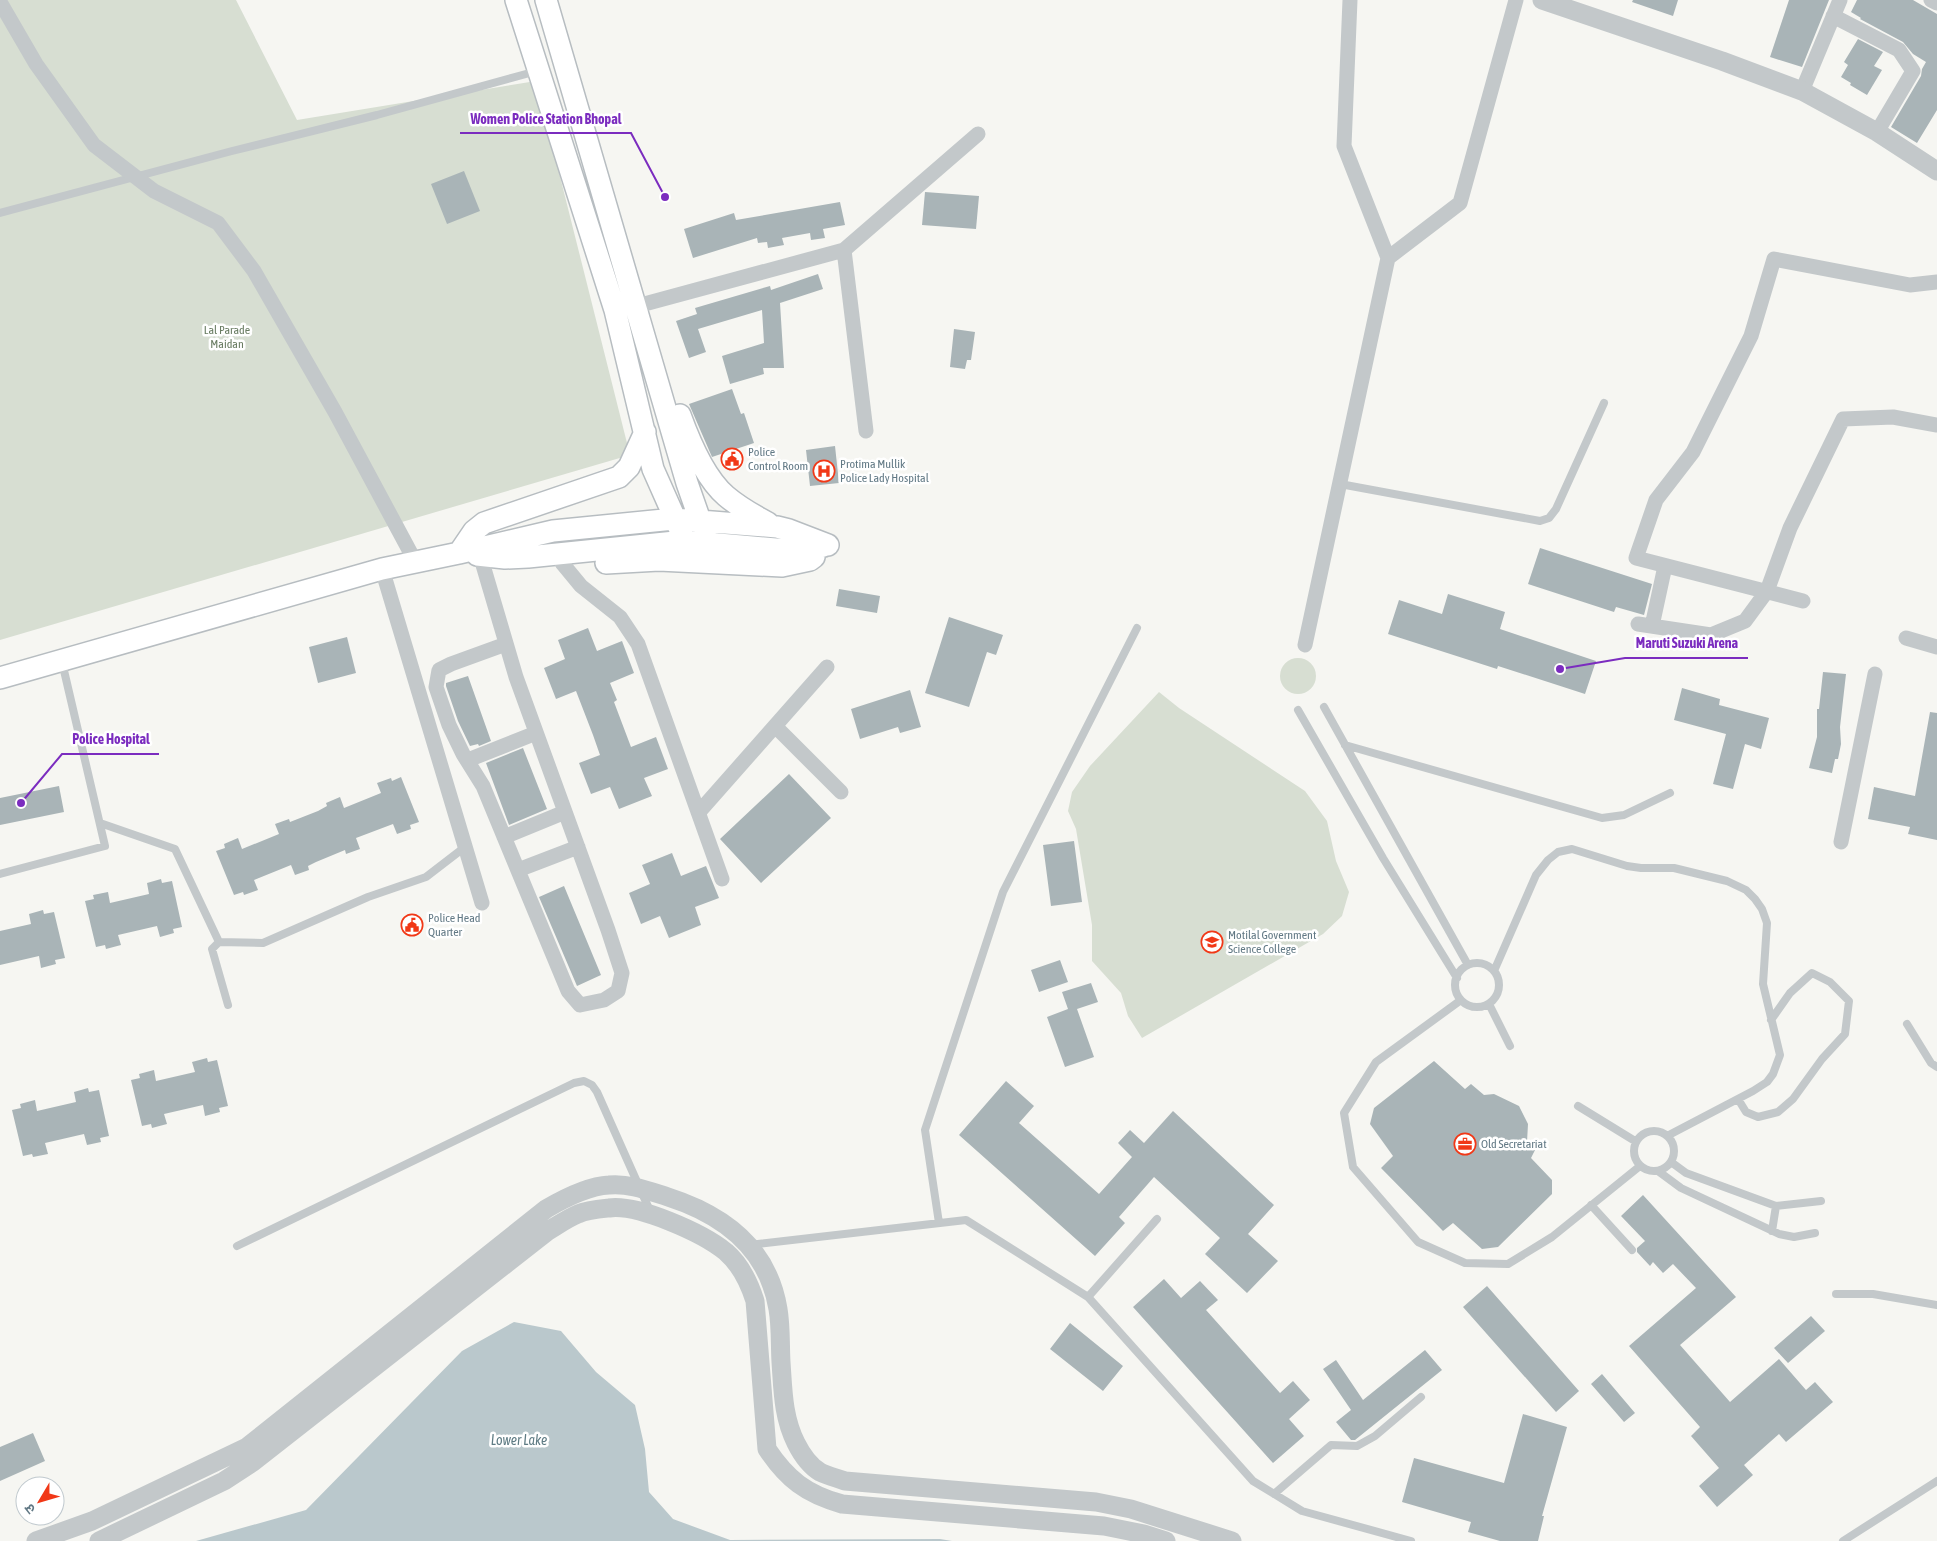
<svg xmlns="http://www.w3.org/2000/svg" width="1937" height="1541" font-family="'Asap Condensed','Noto Sans Devanagari',sans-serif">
  <rect width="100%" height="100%" fill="#f6f6f2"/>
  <path fill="#d7ded2" d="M0 0H236L297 120 536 81 630 455 0 640Z
    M1280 676a18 18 0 1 1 36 0a18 18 0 1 1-36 0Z
    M1159 692 1179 708 1305 791 1327 821 1336 861 1349 892 1342 916 1323 934 1142 1038 1128 1016 1121 993 1092 961V925L1076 829 1068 811 1072 792 1090 766Z"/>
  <path fill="#bac8cc" d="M514 1322 561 1331 596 1372 635 1405 645 1449 649 1492 673 1519 730 1540 940 1539 952 1541H196L306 1510 462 1351Z"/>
  <path fill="#a9b4b7" d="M1633 0H1678L1673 16 1632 2Z
    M1789 0H1829L1802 67 1770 57Z
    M1857 0H1913L1937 14V110L1917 143 1891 127 1921 76 1922 69 1926 62 1913 54 1903 42 1860 19 1861 18 1851 12Z
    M1858 39 1883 52 1874 66 1882 70 1867 95 1850 85 1851 83 1841 77 1848 65 1844 62Z
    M464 171 480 211 447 224 431 184Z
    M925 192 979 196 976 229 922 225Z
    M840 202 845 225 823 229 825 238 811 240 810 233 782 238 784 245 768 248 767 242 758 243 757 238 693 258 684 229 734 213 736 220Z
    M818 274 823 289 780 303 784 368H763L764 374 730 384 722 356 764 343 762 310 698 329 706 352 689 358 676 321 697 314 695 308 770 286 771 290Z
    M954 329 975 332 971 360H967L965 369 950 367Z
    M732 389 741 414 744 413 754 443 712 457 689 404Z
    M835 446 839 483 810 486 806 450Z
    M1540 548 1652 584 1644 615 1616 607 1614 612 1528 584Z
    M839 589 880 596 877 613 836 606Z
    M1448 594 1505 612 1500 629 1596 661 1585 694 1498 666 1497 669 1388 634 1399 600 1442 614Z
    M949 617 1003 635 996 655 987 652 969 707 925 693Z
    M588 628 597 651 622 641 634 673 610 683 617 700 614 702 631 747 656 737 668 769 644 778 652 796 619 809 610 787 591 794 579 763 600 755 593 735 576 691 556 699 544 668 565 659 558 640Z
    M347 637 356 673 318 683 309 647Z
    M1823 672 1846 674 1840 727 1841 744 1838 759H1835L1832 773 1809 768 1817 737V709H1819Z
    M468 676 491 741 479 746 478 744 470 746 458 721 446 686V683Z
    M1682 688 1720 699 1719 705 1769 718 1761 749 1745 744 1733 789 1713 784 1726 734 1674 720Z
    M910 690 921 727 900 733 898 727 860 739 851 709Z
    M1930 712 1937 713V840L1908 834 1910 827 1868 819 1874 787 1915 796Z
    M523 748 547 809 509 825 486 763Z
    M789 774 831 818 761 883 720 839Z
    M401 777 419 822 410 825 411 829 397 834 393 824 356 838 360 849 346 854 345 850 316 862 308 866 309 870 295 875 291 865 254 880 258 890 244 895 243 892 234 895 216 851 225 848 224 844 238 838 242 849 279 834 275 824 289 819 290 822 318 811 327 806 326 803 340 797 344 808 381 793 377 783 391 778 392 781Z
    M59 786 64 812 0 825V798Z
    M1074 841 1082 902 1051 906 1043 845Z
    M672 853 681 876 706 866 719 898 695 907 701 925 669 938 660 916 641 924 629 893 650 884 642 865Z
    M161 879 162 883 172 881 182 927 173 929 174 933 160 937 157 926 118 935 121 945 106 949 105 945 96 947 85 901 94 899 93 895 108 892 110 903 149 894 147 883Z
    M564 886 601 975 577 986 539 897Z
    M43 910 44 914 54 912 65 958 55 960 56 964 41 968 39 956 0 965V931L31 924 29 914Z
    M1060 960 1068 982 1039 992 1031 970Z
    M1091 983 1098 1002 1077 1009 1094 1057 1065 1067 1047 1017 1068 1009 1062 992Z
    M207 1058 208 1062 217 1060 228 1106 219 1108 220 1112 205 1116 203 1105 164 1114 167 1124 152 1128 151 1124 142 1126 131 1080 140 1078 139 1074 154 1070 156 1081 195 1072 192 1062Z
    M1434 1061 1465 1089 1471 1084 1484 1095 1494 1094 1519 1106 1528 1124 1527 1142 1537 1146 1531 1158 1552 1180V1194L1498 1247 1482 1249 1453 1223 1443 1231 1381 1168 1393 1156 1370 1124 1374 1108Z
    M1006 1081 1034 1106 1019 1123 1099 1194 1132 1157 1118 1143 1130 1130 1144 1143 1173 1111 1274 1205 1248 1234 1278 1261 1247 1293 1205 1254 1220 1238 1154 1177 1119 1217 1125 1223 1095 1256 959 1135Z
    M88 1088 89 1092 99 1090 109 1136 100 1138 101 1142 87 1145 84 1134 45 1143 48 1154 33 1157 32 1154 23 1156 12 1110 21 1108 20 1104 35 1100 37 1111 76 1102 74 1092Z
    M1643 1195 1736 1297 1680 1345 1730 1402 1779 1359 1806 1390 1815 1382 1833 1402 1786 1442 1779 1434 1744 1465 1753 1475 1717 1507 1699 1486 1719 1468 1691 1436 1700 1427 1629 1346 1696 1288 1673 1264 1663 1273 1653 1262 1650 1266 1637 1252V1248L1645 1241 1621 1216Z
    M1164 1279 1181 1298 1200 1281 1218 1300 1206 1310 1280 1393 1293 1381 1310 1400 1289 1419 1304 1436 1273 1463 1133 1307Z
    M1487 1286 1579 1391 1556 1412 1463 1307Z
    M1811 1316 1825 1331 1788 1363 1774 1348Z
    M1070 1323 1123 1366 1103 1391 1050 1349Z
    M1425 1350 1442 1370 1355 1440H1351L1336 1422 1351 1410 1323 1369 1336 1360 1363 1400Z
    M1602 1374 1635 1413 1624 1422 1591 1384Z
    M1523 1414 1567 1427 1542 1516H1544L1538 1541H1500L1468 1532 1471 1522 1402 1502 1414 1458 1504 1483Z
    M33 1433 45 1461 0 1481V1447Z"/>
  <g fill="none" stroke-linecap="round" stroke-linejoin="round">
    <g stroke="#b7bdc1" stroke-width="24">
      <path id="secondary" d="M516 0 615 310 653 469 685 541
        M546 0 687 483 708 543
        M680 415C689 440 705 478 726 496 739 507 753 515 768 523
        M459 553 474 531 484 523 619 477 629 467 645 432
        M477 555 505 558 528 557 685 541 787 550 824 546
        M606 563 659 560 782 566 810 560 814 557
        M0 678 382 569 459 553 553 531 674 519 777 527 789 530 828 545"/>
    </g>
    <path stroke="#c3c8ca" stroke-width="8" d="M0 213 232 151 377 115 537 71
      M1340 484 1540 521 1549 518 1556 509 1604 403
      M1324 707 1468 965
      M1298 710 1383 858 1457 978
      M1345 745 1602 818 1624 815 1670 793
      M100 823 175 849 219 942
      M0 874 105 846 62 662
      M1455 985a22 22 0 1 1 44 0a22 22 0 1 1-44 0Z
      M1494 971 1536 875 1548 860 1558 852 1572 849 1627 866 1641 868H1674L1727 881 1746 890 1755 899 1762 909 1767 923 1763 984 1780 1055 1773 1074 1767 1082 1753 1091 1667 1136
      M1461 1000 1376 1062 1344 1113 1353 1167 1418 1242 1465 1263 1508 1264 1552 1237 1640 1166
      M1489 1004 1510 1046
      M228 1005 212 949 219 942 263 943 368 897 426 877 465 847
      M1907 1024 1931 1063 1937 1067
      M1738 1099 1746 1112 1758 1117 1778 1112 1793 1099 1822 1059 1845 1034 1849 1001 1830 982 1812 973 1790 993 1771 1020
      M1578 1106 1635 1141
      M1634 1151a20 20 0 1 1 40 0a20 20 0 1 1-40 0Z
      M1671 1162 1686 1173 1776 1206 1821 1201
      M1658 1171 1681 1188 1779 1234 1794 1237 1815 1233
      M1591 1205 1632 1250
      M939 1223 925 1130 1003 892 1137 628
      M1772 1231 1776 1206
      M749 1245 966 1220 1088 1297 1253 1481 1302 1511 1411 1541
      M237 1246 574 1083 584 1081 592 1085 597 1092 650 1211
      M1836 1294H1873L1937 1305
      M1088 1297 1157 1219
      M1274 1494 1331 1445 1357 1446 1375 1436 1421 1397
      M1843 1541 1937 1481"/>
    <path stroke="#c3c8ca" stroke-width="15" d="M1931 0 1937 3
      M0 2 36 64 94 145 154 191 218 223 254 271 335 412 415 561
      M1833 16 1899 50 1913 71 1877 132
      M1802 91 1840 0
      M844 250 866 431
      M1388 258 1460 203 1516 0
      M637 306 844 250 978 134
      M480 555 516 677 608 930 622 973 618 991 604 1000 580 1005 568 991 483 786 463 754 449 725 436 687 439 670 451 664 506 644
      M562 563 581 586 620 617 638 644 722 879
      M382 569 482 903
      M1803 601 1636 558 1656 500 1693 452 1751 336 1774 259 1910 285 1937 282
      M1638 624 1711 635 1745 621 1767 591 1790 528 1843 419 1893 417 1937 425
      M1652 626 1665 566
      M1906 638 1937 647
      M1305 645 1388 258 1344 146 1350 0
      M775 726 841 792
      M468 760 536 733
      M699 812 827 667
      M504 837 565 812
      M1841 842 1875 674
      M518 870 578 847"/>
    <path stroke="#c3c8ca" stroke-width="19" d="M1542 0 1722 61 1802 91 1877 132 1937 171
      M36 1541 92 1521 247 1447 546 1209C563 1199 589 1186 609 1185 629 1183 649 1191 668 1197 724 1215 768 1248 778 1309 781 1326 780 1345 781 1362 783 1391 783 1417 796 1443 801 1453 810 1466 820 1472 828 1476 837 1478 845 1481L1096 1502 1131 1509 1232 1541
      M99 1541 224 1481 253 1462 548 1231C558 1225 568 1218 578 1214 587 1210 599 1209 609 1208 638 1204 703 1233 726 1252 741 1265 749 1282 755 1301L767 1449C787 1479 806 1494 842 1504L1104 1526 1144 1534 1166 1541"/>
    <use href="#secondary" stroke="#fff" stroke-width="21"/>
  </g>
  <defs>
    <g id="civic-ring" transform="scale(1.125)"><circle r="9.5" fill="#fff" stroke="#f13817" stroke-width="1.5"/><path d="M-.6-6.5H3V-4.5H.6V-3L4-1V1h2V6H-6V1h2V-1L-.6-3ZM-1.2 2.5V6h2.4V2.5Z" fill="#f13817"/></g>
    <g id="hospital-ring" transform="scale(1.125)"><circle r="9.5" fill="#fff" stroke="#f13817" stroke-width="1.5"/><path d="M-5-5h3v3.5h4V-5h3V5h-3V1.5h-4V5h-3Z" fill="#f13817"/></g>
    <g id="university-ring" transform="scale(1.125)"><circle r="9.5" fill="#fff" stroke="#f13817" stroke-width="1.5"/><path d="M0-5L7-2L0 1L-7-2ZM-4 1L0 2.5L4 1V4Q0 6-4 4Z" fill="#f13817"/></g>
    <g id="office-ring" transform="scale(1.125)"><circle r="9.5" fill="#fff" stroke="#f13817" stroke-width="1.5"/><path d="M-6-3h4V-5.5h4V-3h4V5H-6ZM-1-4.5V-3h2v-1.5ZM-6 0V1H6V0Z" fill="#f13817"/></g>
  </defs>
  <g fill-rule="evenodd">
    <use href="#civic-ring" x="732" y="459"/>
    <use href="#hospital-ring" x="824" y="471"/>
    <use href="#civic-ring" x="412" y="925"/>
    <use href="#university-ring" x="1212" y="942"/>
    <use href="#office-ring" x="1465" y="1144"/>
  </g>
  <g text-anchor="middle" stroke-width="5" stroke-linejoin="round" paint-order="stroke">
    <g font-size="12" fill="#697c62" stroke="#fff">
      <text x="227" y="334">Lal Parade<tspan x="227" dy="14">Maidan</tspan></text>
    </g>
    <g font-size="12" fill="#627985" stroke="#fff" text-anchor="start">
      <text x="748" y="456">Police<tspan x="748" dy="14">Control Room</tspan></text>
      <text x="840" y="468">Protima Mullik<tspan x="840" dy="14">Police Lady Hospital</tspan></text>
      <text x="428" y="922">Police Head<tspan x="428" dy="14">Quarter</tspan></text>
      <text x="1228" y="939">Motilal Government<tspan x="1228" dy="14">Science College</tspan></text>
      <text x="1481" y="1148">Old Secretariat</text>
    </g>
    <g font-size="14" font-style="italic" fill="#5e7b83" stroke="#fff">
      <text x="519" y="1445">Lower Lake</text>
    </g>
  </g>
  <path fill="none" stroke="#7b2cbf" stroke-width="2" d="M665 197L631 133H460M1560 669L1625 658H1748M21 803L62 754H159"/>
  <g fill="#7b2cbf" stroke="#fff" stroke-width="2">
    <circle cx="665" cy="197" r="5"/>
    <circle cx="1560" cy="669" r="5"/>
    <circle cx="21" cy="803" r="5"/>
  </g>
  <g font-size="14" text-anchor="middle" font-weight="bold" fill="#7b2cbf" stroke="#fff" stroke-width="5" stroke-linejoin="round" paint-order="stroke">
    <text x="546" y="124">Women Police Station Bhopal</text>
    <text x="1687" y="648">Maruti Suzuki Arena</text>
    <text x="111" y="744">Police Hospital</text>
  </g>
  <g transform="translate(40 1501) rotate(232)"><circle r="24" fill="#ffffff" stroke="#c0c9ce"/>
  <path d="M0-4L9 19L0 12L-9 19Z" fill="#f13817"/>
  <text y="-8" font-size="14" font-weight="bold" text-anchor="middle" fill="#627985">उ</text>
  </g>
</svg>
